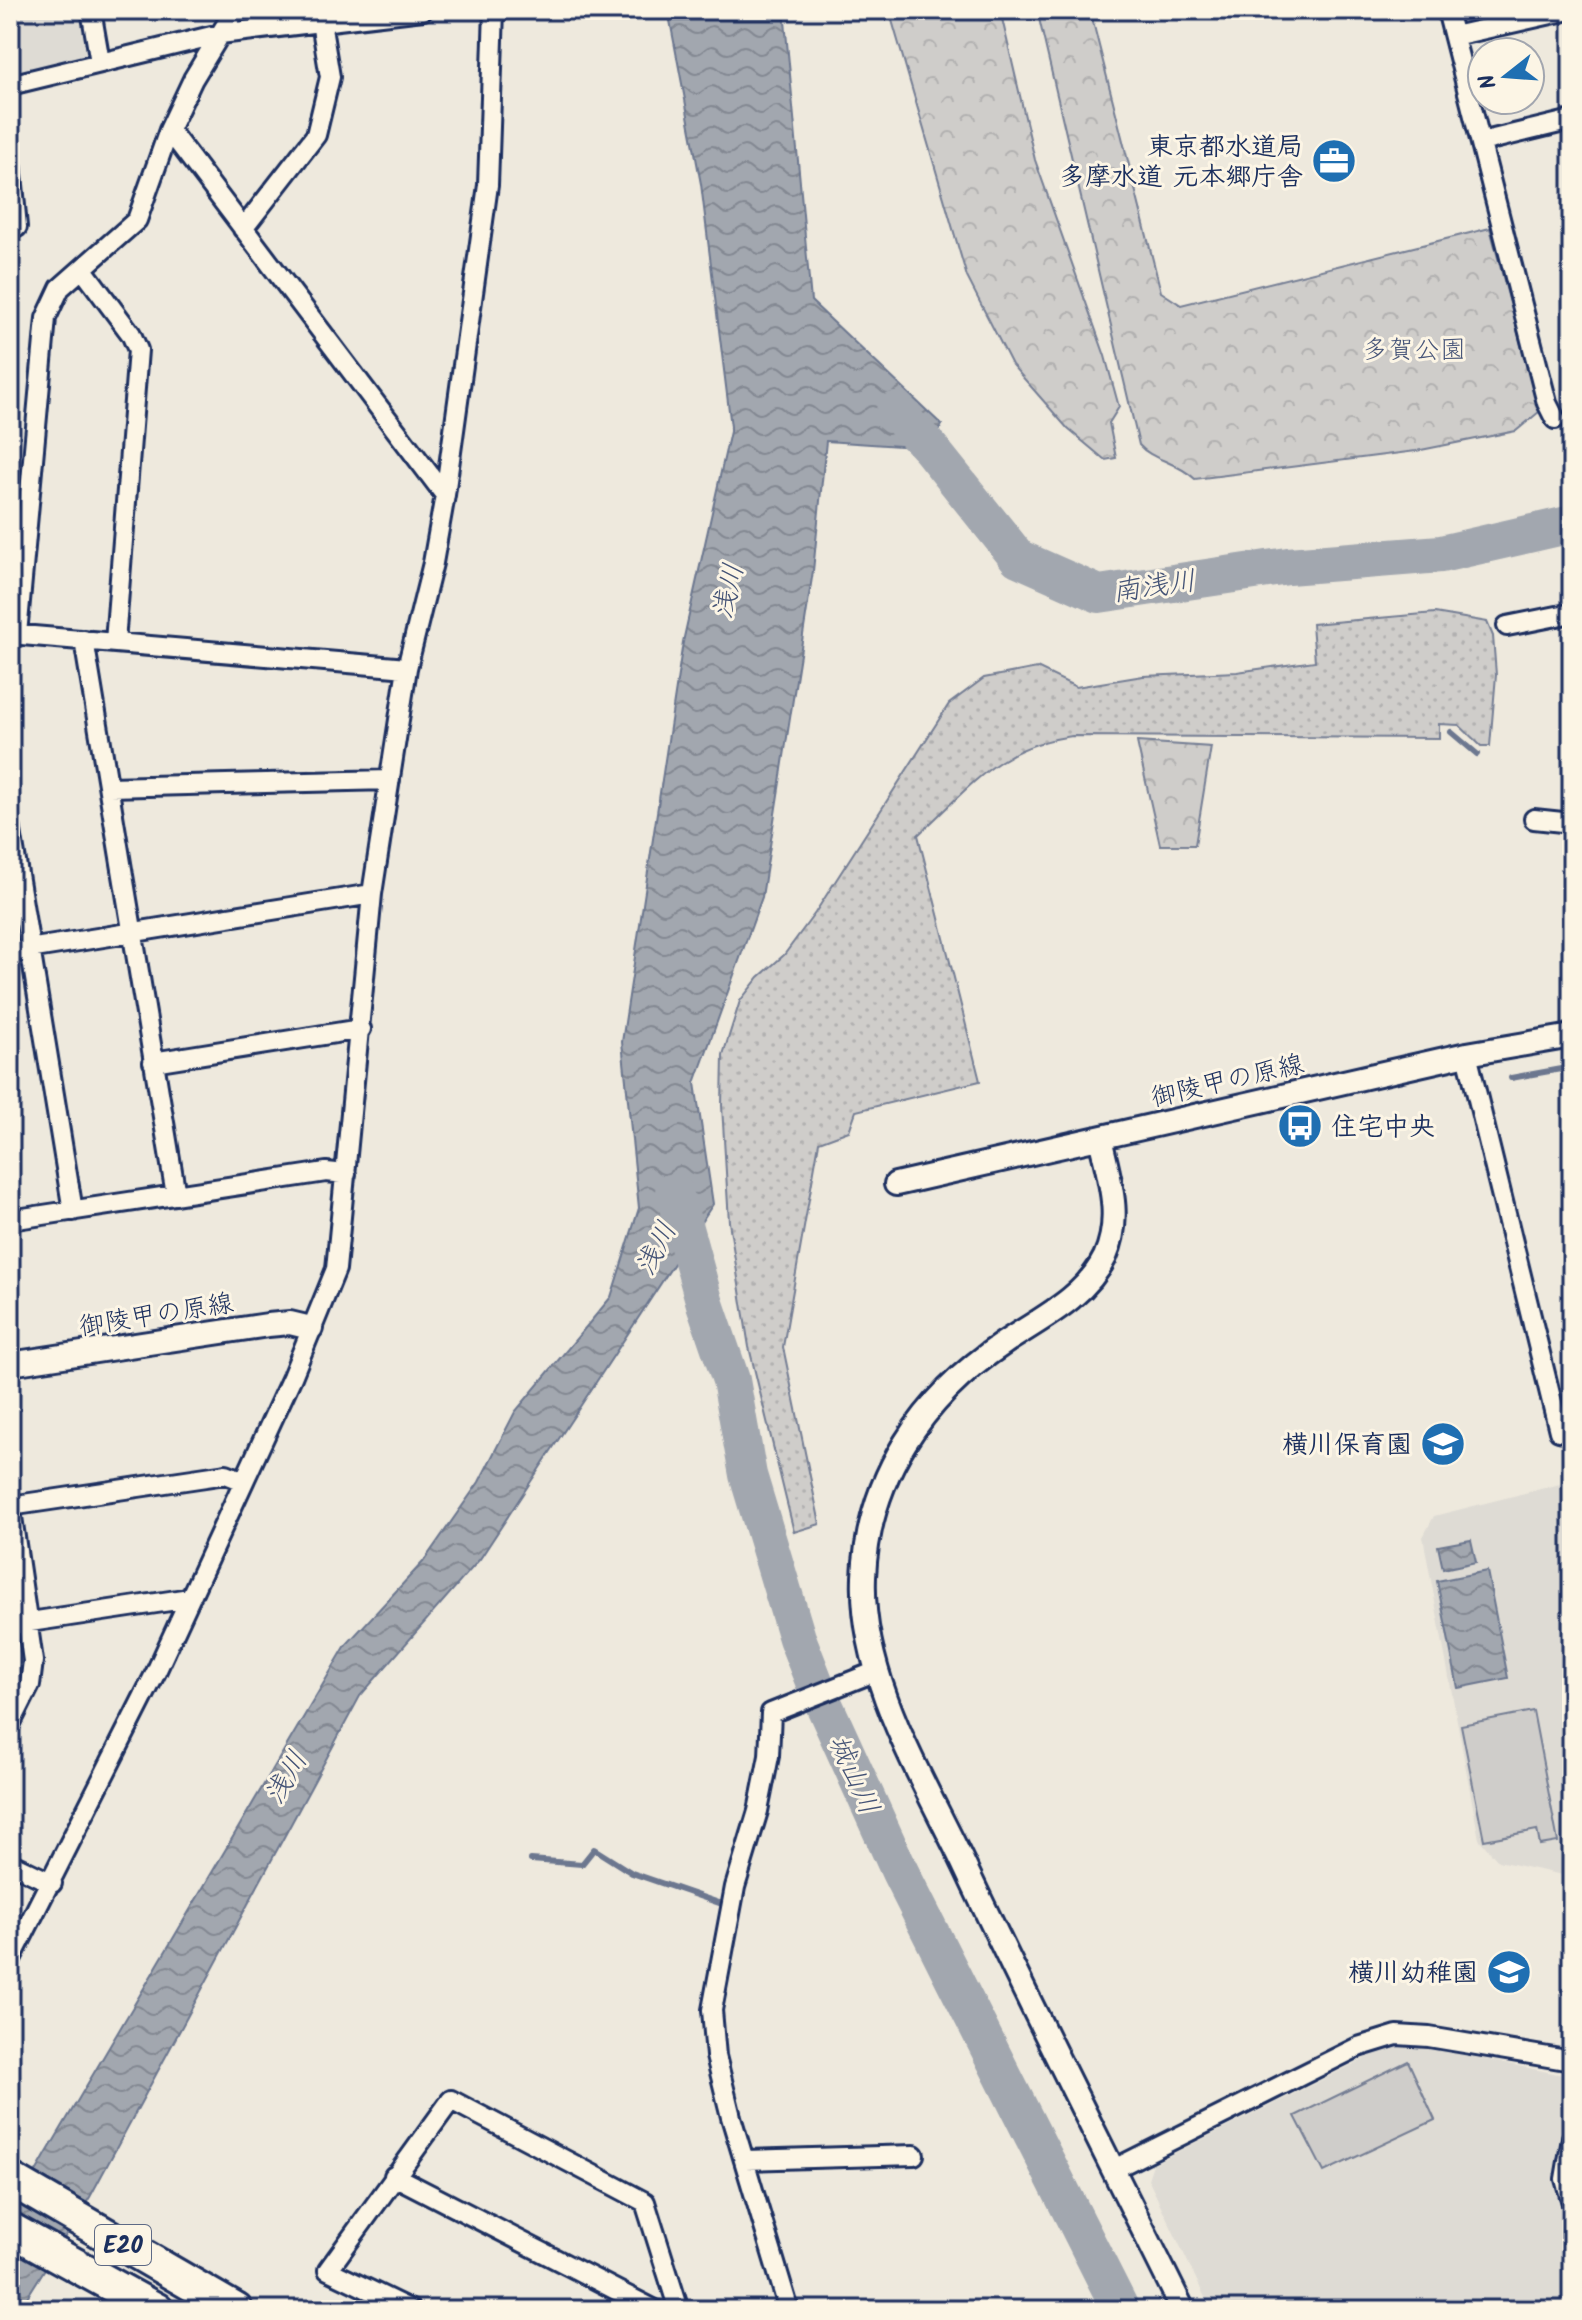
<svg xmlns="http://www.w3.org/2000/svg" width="1582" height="2320" font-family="Kalam,'Klee One',sans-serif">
  <defs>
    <pattern id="grass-dots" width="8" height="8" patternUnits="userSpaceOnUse" patternTransform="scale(2)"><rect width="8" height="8" fill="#cfcdca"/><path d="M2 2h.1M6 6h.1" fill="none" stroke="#b1b0b0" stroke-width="1.8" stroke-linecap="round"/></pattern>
    <pattern id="park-crowns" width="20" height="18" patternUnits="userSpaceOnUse" patternTransform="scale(2)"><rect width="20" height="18" fill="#cfcdca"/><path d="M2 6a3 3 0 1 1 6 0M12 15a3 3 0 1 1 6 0" fill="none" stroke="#b1b0b0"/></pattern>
    <pattern id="water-waves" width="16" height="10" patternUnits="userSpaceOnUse" patternTransform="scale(2)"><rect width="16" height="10" fill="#a2a7af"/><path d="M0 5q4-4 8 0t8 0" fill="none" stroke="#838892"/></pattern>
  </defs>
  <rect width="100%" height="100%" fill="#eee9dd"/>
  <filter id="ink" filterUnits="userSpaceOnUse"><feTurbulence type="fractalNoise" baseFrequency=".0125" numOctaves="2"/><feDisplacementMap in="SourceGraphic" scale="16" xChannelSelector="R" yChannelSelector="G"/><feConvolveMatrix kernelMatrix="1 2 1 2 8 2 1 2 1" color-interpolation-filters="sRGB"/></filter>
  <g filter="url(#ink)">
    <path fill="#dedbd4" d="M10 10H91L100 62 10 85Z
      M1572 1481V1877L1498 1861 1479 1839 1423 1537 1434 1516Z
      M1401 2046 1431 2048 1572 2077 1554 2175 1572 2250V2310H1211L1148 2179 1153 2164 1372 2055Z"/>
    <path fill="url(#grass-dots)" stroke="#757e94" stroke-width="2" d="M1435 613 1487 622 1493 636 1496 675 1490 746H1481L1459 725 1439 724V738L1072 736C997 746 971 787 918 835L980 1081 856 1111 849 1131 819 1142 783 1347 820 1524 794 1532 749 1347 729 1222 722 1106 723 1055 740 1001 759 977 784 955 815 913 949 704 984 678 1037 668 1076 687 1143 676 1237 672 1315 661 1312 624Z"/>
    <path fill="url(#park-crowns)" stroke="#757e94" stroke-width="2" d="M889 10H1000L1035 160 1105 356 1119 407 1109 423 1116 458 1105 460 1068 429 1012 365 967 277Z
      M1037 10H1090L1161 292 1181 305 1490 228 1539 412 1516 431 1416 451 1195 479C1176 461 1152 460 1139 445Z
      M1137 742 1211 747 1195 845H1160Z"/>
    <path fill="#cfcdca" stroke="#757e94" stroke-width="2" d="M1533 1711 1558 1842 1540 1845 1537 1830 1484 1840 1461 1725Z
      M1408 2061 1435 2120 1324 2172 1295 2116Z"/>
    <path fill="url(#water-waves)" stroke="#6c778f" stroke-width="2" d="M668 10H784L811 301 942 425 930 448 826 441 813 571 762 897 695 1083 713 1204 480 1559 360 1696 90 2197 19 2310H10V2218L45 2156 346 1645 423 1562 479 1482 515 1412 611 1297 639 1208 622 1042 683 642 731 427 701 184Z
      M1471 1540 1476 1562 1443 1569 1438 1546Z
      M1487 1571 1508 1678 1458 1688 1437 1581Z"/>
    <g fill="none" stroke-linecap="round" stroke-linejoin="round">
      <path stroke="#6c778f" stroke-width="6" d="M1451 732 1477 754
        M1511 1078 1572 1067
        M531 1860 582 1864 594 1849 632 1873 725 1905"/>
      <path stroke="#a2a7af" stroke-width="38" d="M895 411 930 448 1018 558 1099 594 1288 566 1441 554 1572 524
        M674 1192 705 1304 731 1380 748 1475 797 1638 817 1689 900 1872 1121 2310"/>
      <g stroke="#1b2f5e" stroke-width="24">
        <path id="minor" d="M91 10 100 62
          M1447 10 1547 403 1555 419
          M1454 36 1569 10
          M10 85 220 34 423 10
          M169 130 445 495
          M1481 142 1572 120
          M10 153 17 227 10 228
          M243 229 316 135 330 77 321 22
          M84 271 131 334 138 350 115 642
          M1507 626 1572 613
          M10 634 407 668
          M17 634 46 318 60 288 137 220 169 130 193 79 235 10
          M84 640 176 1195
          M109 787 390 780
          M1534 819 1572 823
          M10 825 73 1211
          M10 952 372 894
          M1467 1054 1559 1431 1572 1434
          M153 1062 361 1029
          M10 1220 326 1172 346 1174
          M10 1503 33 1661 30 1685 10 1725
          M10 1506 226 1474 244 1481
          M10 1625 190 1598
          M10 1863 52 1883
          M10 1961 156 1672 292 1377 336 1269 372 894 407 668 433 563 445 495 488 185 494 10
          M1572 2138 1565 2179 1572 2203
          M745 2160 914 2155
          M1114 2169 1358 2047 1397 2035 1429 2037 1572 2061
          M394 2176 655 2310
          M411 2310 328 2270 451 2100 645 2202 679 2310
          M789 2310 731 2117 716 2056 712 2010 735 1887 758 1811 769 1756 771 1713 877 1671"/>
      </g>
      <g stroke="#1b2f5e" stroke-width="28">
        <path id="tertiary" d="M1100 1138C1109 1178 1123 1217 1105 1257 1085 1298 1040 1319 1004 1343 923 1397 868 1477 864 1577 860 1679 923 1778 965 1867 1035 2016 1110 2162 1183 2310
          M896 1184 1467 1054 1572 1036
          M10 1364 268 1325 290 1323 311 1328"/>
      </g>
      <g stroke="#1b2f5e" stroke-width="38">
        <path id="motorway" d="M10 2179 236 2310
          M10 2229 157 2310"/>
      </g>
      <use href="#minor" stroke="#fcf5e5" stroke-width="18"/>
      <use href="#tertiary" stroke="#fcf5e5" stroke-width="22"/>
      <use href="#motorway" stroke="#fcf5e5" stroke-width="32"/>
    </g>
  </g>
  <defs>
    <g id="office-disc" transform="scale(2.3)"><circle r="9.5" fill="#1f6fb2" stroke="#fcf5e5"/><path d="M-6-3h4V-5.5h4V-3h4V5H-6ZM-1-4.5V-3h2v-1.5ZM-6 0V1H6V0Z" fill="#fff"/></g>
    <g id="bus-disc" transform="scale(2.3)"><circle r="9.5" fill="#1f6fb2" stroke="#fcf5e5"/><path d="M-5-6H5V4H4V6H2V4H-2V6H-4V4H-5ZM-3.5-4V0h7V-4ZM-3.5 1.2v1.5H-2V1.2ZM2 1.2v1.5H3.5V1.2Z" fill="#fff"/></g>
    <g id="school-disc" transform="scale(2.3)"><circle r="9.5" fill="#1f6fb2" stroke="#fcf5e5"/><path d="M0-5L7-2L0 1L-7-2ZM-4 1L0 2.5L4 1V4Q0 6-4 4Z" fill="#fff"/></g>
  </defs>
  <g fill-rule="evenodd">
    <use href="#office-disc" x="1334" y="161"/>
    <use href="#bus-disc" x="1300" y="1126"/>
    <use href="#school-disc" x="1443" y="1444"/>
    <use href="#school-disc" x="1509" y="1972"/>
  </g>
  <g text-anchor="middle" stroke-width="6" stroke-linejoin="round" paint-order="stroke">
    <rect fill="#fcf5e5" stroke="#5e6a86" stroke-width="2" x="95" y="2225" width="56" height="40" rx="6"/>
    <g font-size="24" font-weight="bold" fill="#1b2f5e">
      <text x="123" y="2253">E20</text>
    </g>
    <g font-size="26" font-weight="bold" fill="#1b2f5e" stroke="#fcf5e5" text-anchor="end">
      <text x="1303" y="155">東京都水道局<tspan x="1303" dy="30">多摩水道 元本郷庁舎</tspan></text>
      <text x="1331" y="1135" text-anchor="start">住宅中央</text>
      <text x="1412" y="1453">横川保育園</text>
      <text x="1478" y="1981">横川幼稚園</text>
    </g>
    <g font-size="26" fill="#485679" stroke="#fcf5e5">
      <text x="1414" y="358">多賀公園</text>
    </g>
    <g font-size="26" fill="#1b2f5e" stroke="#fcf5e5">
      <text transform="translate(1227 1080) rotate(-13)" y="9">御陵甲の原線</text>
      <text transform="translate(156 1314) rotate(-9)" y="9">御陵甲の原線</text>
    </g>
    <g font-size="28" font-style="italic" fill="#445376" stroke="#fcf5e5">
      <text transform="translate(1154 585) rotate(-8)" y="10">南浅川</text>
      <text transform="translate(727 591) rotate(-77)" y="10">浅川</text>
      <text transform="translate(655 1248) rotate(-63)" y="10">浅川</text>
      <text transform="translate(855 1774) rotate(66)" y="10">城山川</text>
      <text transform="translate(285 1777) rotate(-60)" y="10">浅川</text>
    </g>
  </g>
  <rect width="1582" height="2320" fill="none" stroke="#fcf5e5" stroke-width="40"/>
  <rect x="20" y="20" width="1542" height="2280" fill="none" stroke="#1b2f5e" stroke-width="3" filter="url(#ink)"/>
  <g transform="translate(1506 76) rotate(253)"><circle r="38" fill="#fcf5e5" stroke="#a2a6af" stroke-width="2"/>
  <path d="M0-6L14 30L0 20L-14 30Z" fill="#1f6fb2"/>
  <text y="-12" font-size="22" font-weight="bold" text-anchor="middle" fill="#1b2f5e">N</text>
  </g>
</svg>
